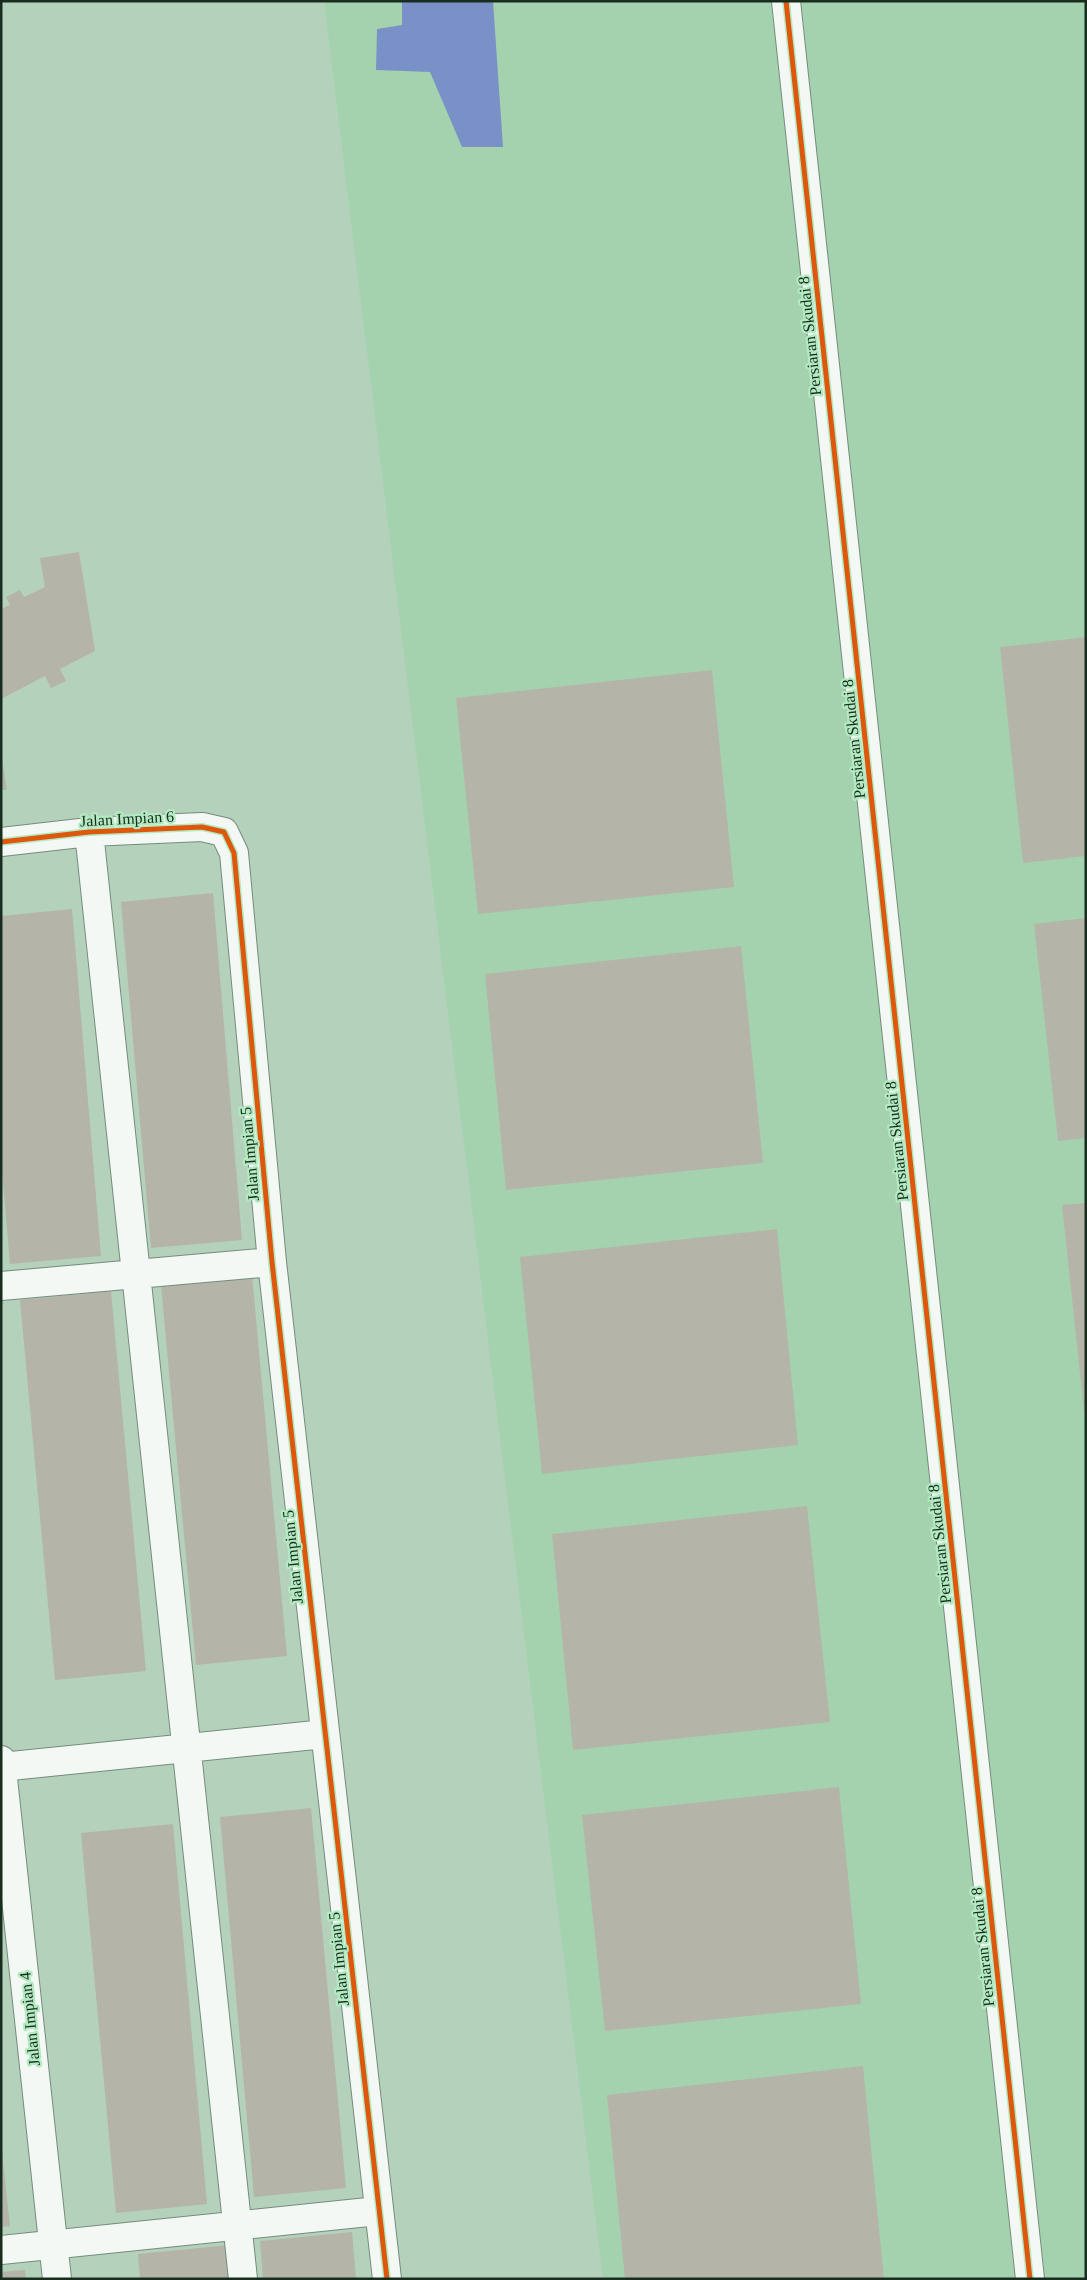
<svg xmlns="http://www.w3.org/2000/svg" width="1087" height="2280" font-family="Georgia,serif">
  <rect width="100%" height="100%" fill="#b4d1bb"/>
  <path fill="#a4d2af" d="M324 1H1086V2279H603Z"/>
  <path fill="#7a91c8" d="M402 1H493L503 147H462L430 72 376 70 377 29 402 25Z"/>
  <path fill="#b4b5a8" d="M79 552 95 651 60 669 66 681 51 688 45 676 1 699V609L10 605 6 597 20 590 24 597 45 587 40 558Z
    M1086 637V856L1023 863 1000 647Z
    M712 670 734 887 478 914 456 698Z
    M1 753 7 790H1Z
    M213 893 242 1240 151 1248 121 902Z
    M72 909 101 1256 10 1264 1 1158V916Z
    M1086 918V1138L1058 1141 1034 924Z
    M741 946 763 1163 506 1190 485 974Z
    M1086 1203V1411H1084L1062 1205Z
    M777 1229 798 1445 542 1474 520 1257Z
    M252 1275 287 1656 196 1665 161 1285Z
    M111 1291 146 1671 55 1680 20 1300Z
    M807 1506 830 1722 573 1750 552 1534Z
    M839 1787 861 2004 605 2031 582 1815Z
    M311 1808 346 2188 254 2197 220 1817Z
    M173 1824 207 2204 116 2213 81 1833Z
    M863 2066 884 2279H625L607 2095Z
    M1 2144 10 2226 1 2227Z
    M352 2232 356 2279H263L260 2241Z
    M230 2245 233 2279H140L138 2254Z
    M25 2270 26 2279H1V2272Z"/>
  <g fill="none" stroke-linecap="round" stroke-linejoin="round">
    <g stroke="#758c7c" stroke-width="30">
      <path id="minor" d="M786 1 1030 2279
        M89 832 243 2279
        M1 842 89 832 202 827 224 832 234 853 272 1262 387 2279
        M1 1286 272 1262
        M1 1760 57 2279
        M1 1767 325 1734
        M1 2250 378 2211"/>
    </g>
    <use href="#minor" stroke="#f4f8f5" stroke-width="28"/>
    <g stroke="#b4eac2" stroke-width="8">
      <path id="cycleway" d="M786 1 1030 2279
        M1 842 89 832 202 827 224 832 234 853 272 1262 387 2279"/>
    </g>
    <use href="#cycleway" stroke="#de570d" stroke-width="5"/>
  </g>
  <g text-anchor="middle" stroke-width="4.5" stroke-linejoin="round" paint-order="stroke">
    <g font-size="16" fill="#182d1e" stroke="#b4eac2">
      <text transform="translate(809 336) rotate(-96)" y="6">Persiaran Skudai 8</text>
      <text transform="translate(853 739) rotate(-96)" y="6">Persiaran Skudai 8</text>
      <text transform="translate(127 818) rotate(-3)" y="6">Jalan Impian 6</text>
      <text transform="translate(896 1141) rotate(-96)" y="6">Persiaran Skudai 8</text>
      <text transform="translate(249 1154) rotate(-95)" y="6">Jalan Impian 5</text>
      <text transform="translate(939 1544) rotate(-96)" y="6">Persiaran Skudai 8</text>
      <text transform="translate(292 1557) rotate(-96)" y="6">Jalan Impian 5</text>
      <text transform="translate(982 1947) rotate(-96)" y="6">Persiaran Skudai 8</text>
      <text transform="translate(338 1959) rotate(-96)" y="6">Jalan Impian 5</text>
      <text transform="translate(29 2019) rotate(-96)" y="6">Jalan Impian 4</text>
    </g>
  </g>
  <rect width="1087" height="2280" fill="none" stroke="#182d1e" stroke-width="5"/>
</svg>
